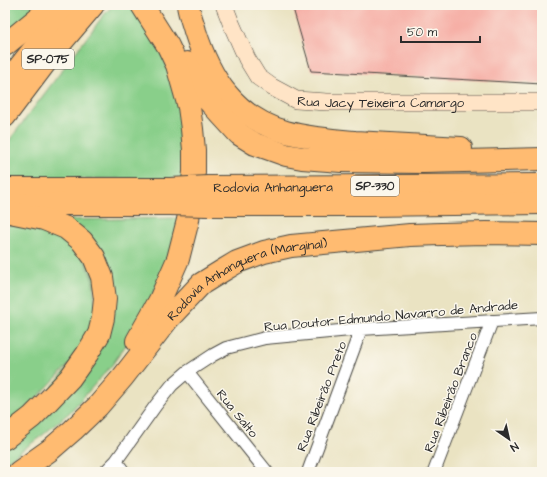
<svg xmlns="http://www.w3.org/2000/svg" width="547" height="477" font-family="'Architects Daughter',sans-serif">
  <rect width="100%" height="100%" fill="#fbf7ec"/>
  <filter id="ink" filterUnits="userSpaceOnUse"><feTurbulence type="fractalNoise" baseFrequency=".025" numOctaves="2"/><feDisplacementMap in="SourceGraphic" scale="8" xChannelSelector="R" yChannelSelector="G"/><feConvolveMatrix kernelMatrix="1 2 1 2 8 2 1 2 1" color-interpolation-filters="sRGB"/></filter>
  <filter id="wash" filterUnits="userSpaceOnUse"><feTurbulence type="fractalNoise" baseFrequency=".012" numOctaves="4" result="noise"/><feDisplacementMap in="SourceGraphic" scale="16" xChannelSelector="R" yChannelSelector="G"/><feGaussianBlur stdDeviation="0.9" result="paint"/><feColorMatrix in="noise" values="0 0 0 0 0 0 0 0 0 0 0 0 0 0 0 0 0 1.4 0 .05"/><feComposite in="paint" operator="in"/></filter>
  <g filter="url(#wash)">
    <rect width="100%" height="100%" fill="#eae3c2"/>
    <path fill="#89cf8a" stroke="#5a7d5a" d="M5 5H47L5 40Z
      M113 5H129L135 11 164 58 181 109 187 179 5 178V146L103 16Z
      M180 218 173 248 139 326 112 365 70 412 44 434 5 463V445L108 318 68 220Z
      M5 225 33 226 65 237 91 268 97 316 78 355 5 431Z"/>
    <g id="blocks">
      <path fill="#f6afa6" d="M292 5H542V84L311 71Z"/>
    </g>
  </g>
  <g filter="url(#ink)">
    <use href="#blocks" fill-opacity="0" stroke="#484742" stroke-width="1"/>
    <g fill="none" stroke-linecap="round" stroke-linejoin="round">
      <g stroke="#484742" stroke-width="14">
        <path id="street" d="M187 372 267 472
          M116 461 124 472
          M105 472 116 461 156 405 172 385 187 372 213 355 226 348 265 338 361 329 542 318
          M308 472 361 329
          M434 472 492 321"/>
      </g>
      <g stroke="#484742" stroke-width="18">
        <g id="secondary">
          <path id="s1" d="M224 5 231 23 247 59 258 77 272 87 296 100 327 102H542"/>
        </g>
      </g>
      <g stroke="#484742" stroke-width="24">
        <g id="highway">
          <path d="M188 5C189 14 193 23 195 31 210 79 235 118 286 132 308 138 332 140 355 142 390 144 426 146 461 148"/>
          <path d="M5 45 54 5"/>
          <path d="M187 63 196 83 206 98 239 134 255 144 286 155 302 158 341 161 423 162 542 159"/>
          <path d="M5 85 69 5"/>
          <path d="M5 116 54 51 93 5"/>
          <path id="s2" d="M208 187 542 185"/>
          <path d="M5 189H170"/>
          <path d="M18 205 69 204H170"/>
          <path d="M207 205H367L542 203"/>
          <path d="M5 211 44 219 66 228 82 241 94 257 102 277 105 299 103 318 99 334 87 354 70 378 48 401 32 417 5 438"/>
          <path d="M137 341 160 300 178 259 188 220 194 172V150L192 129 189 107 177 65 168 46 142 5"/>
          <path id="s3" d="M19 472 50 450 73 430 98 406 123 377 168 319 185 301 201 284 222 271 237 262 264 252 291 246 410 235 441 234 486 233 542 234"/>
        </g>
      </g>
      <use href="#street" stroke="#fff" stroke-width="12"/>
      <use href="#secondary" stroke="#ffe4c6" stroke-width="17"/>
      <use href="#highway" stroke="#ffbb71" stroke-width="22"/>
      <g stroke="#484742" stroke-width="24" stroke-linecap="butt">
        <path id="highway-bridge" d="M170 189 208 187
          M170 204 207 205"/>
      </g>
      <use href="#highway-bridge" stroke="#ffbb71" stroke-width="22"/>
    </g>
  </g>
  <g text-anchor="middle" stroke-width="3" stroke-linejoin="round" paint-order="stroke">
    <g fill="#fbf7ec" stroke="#696865" stroke-width="1">
      <rect x="22" y="49" width="52" height="20" rx="3"/>
      <rect x="351" y="176" width="48" height="20" rx="3"/>
    </g>
    <g font-size="12" font-weight="bold" fill="#2b2b2b">
      <text x="48" y="63">SP-075</text>
      <text x="375" y="190">SP-330</text>
    </g>
    <g font-size="13" fill="#2b2b2b" stroke="#fbf7ec">
      <text dy="5" stroke="none"><textPath href="#s1" startOffset="209">Rua Jacy Teixeira Camargo</textPath></text>
      <text dy="5" stroke="none"><textPath href="#s2" startOffset="65">Rodovia Anhanguera</textPath></text>
      <text dy="5" stroke="none"><textPath href="#s3" startOffset="307">Rodovia Anhanguera (Marginal)</textPath></text>
      <text transform="translate(391 315) rotate(-5)" y="5">Rua Doutor Edmundo Navarro de Andrade</text>
      <text transform="translate(450 392) rotate(-69)" y="5">Rua Ribeirão Branco</text>
      <text transform="translate(321 396) rotate(-69)" y="5">Rua Ribeirão Preto</text>
      <text transform="translate(238 413) rotate(51)" y="5">Rua Salto</text>
    </g>
  </g>
  <rect width="547" height="477" fill="none" stroke="#fbf7ec" stroke-width="20"/>
  <g transform="translate(509 439) rotate(146)" stroke="#fbf7ec" stroke-width="3" paint-order="stroke">
  <path d="M0-3L7 15L0 10L-7 15Z" fill="#2b2b2b"/>
  <text y="-6" font-size="11" font-weight="bold" text-anchor="middle" fill="#2b2b2b">N</text>
  </g>
  <path d="M401 36v6h79v-6" fill="none" stroke="#2b2b2b" stroke-width="2"/>
  <text x="407" y="36" font-size="12" fill="#2b2b2b" stroke="#fbf7ec" stroke-width="3" paint-order="stroke">50 m</text>
</svg>
